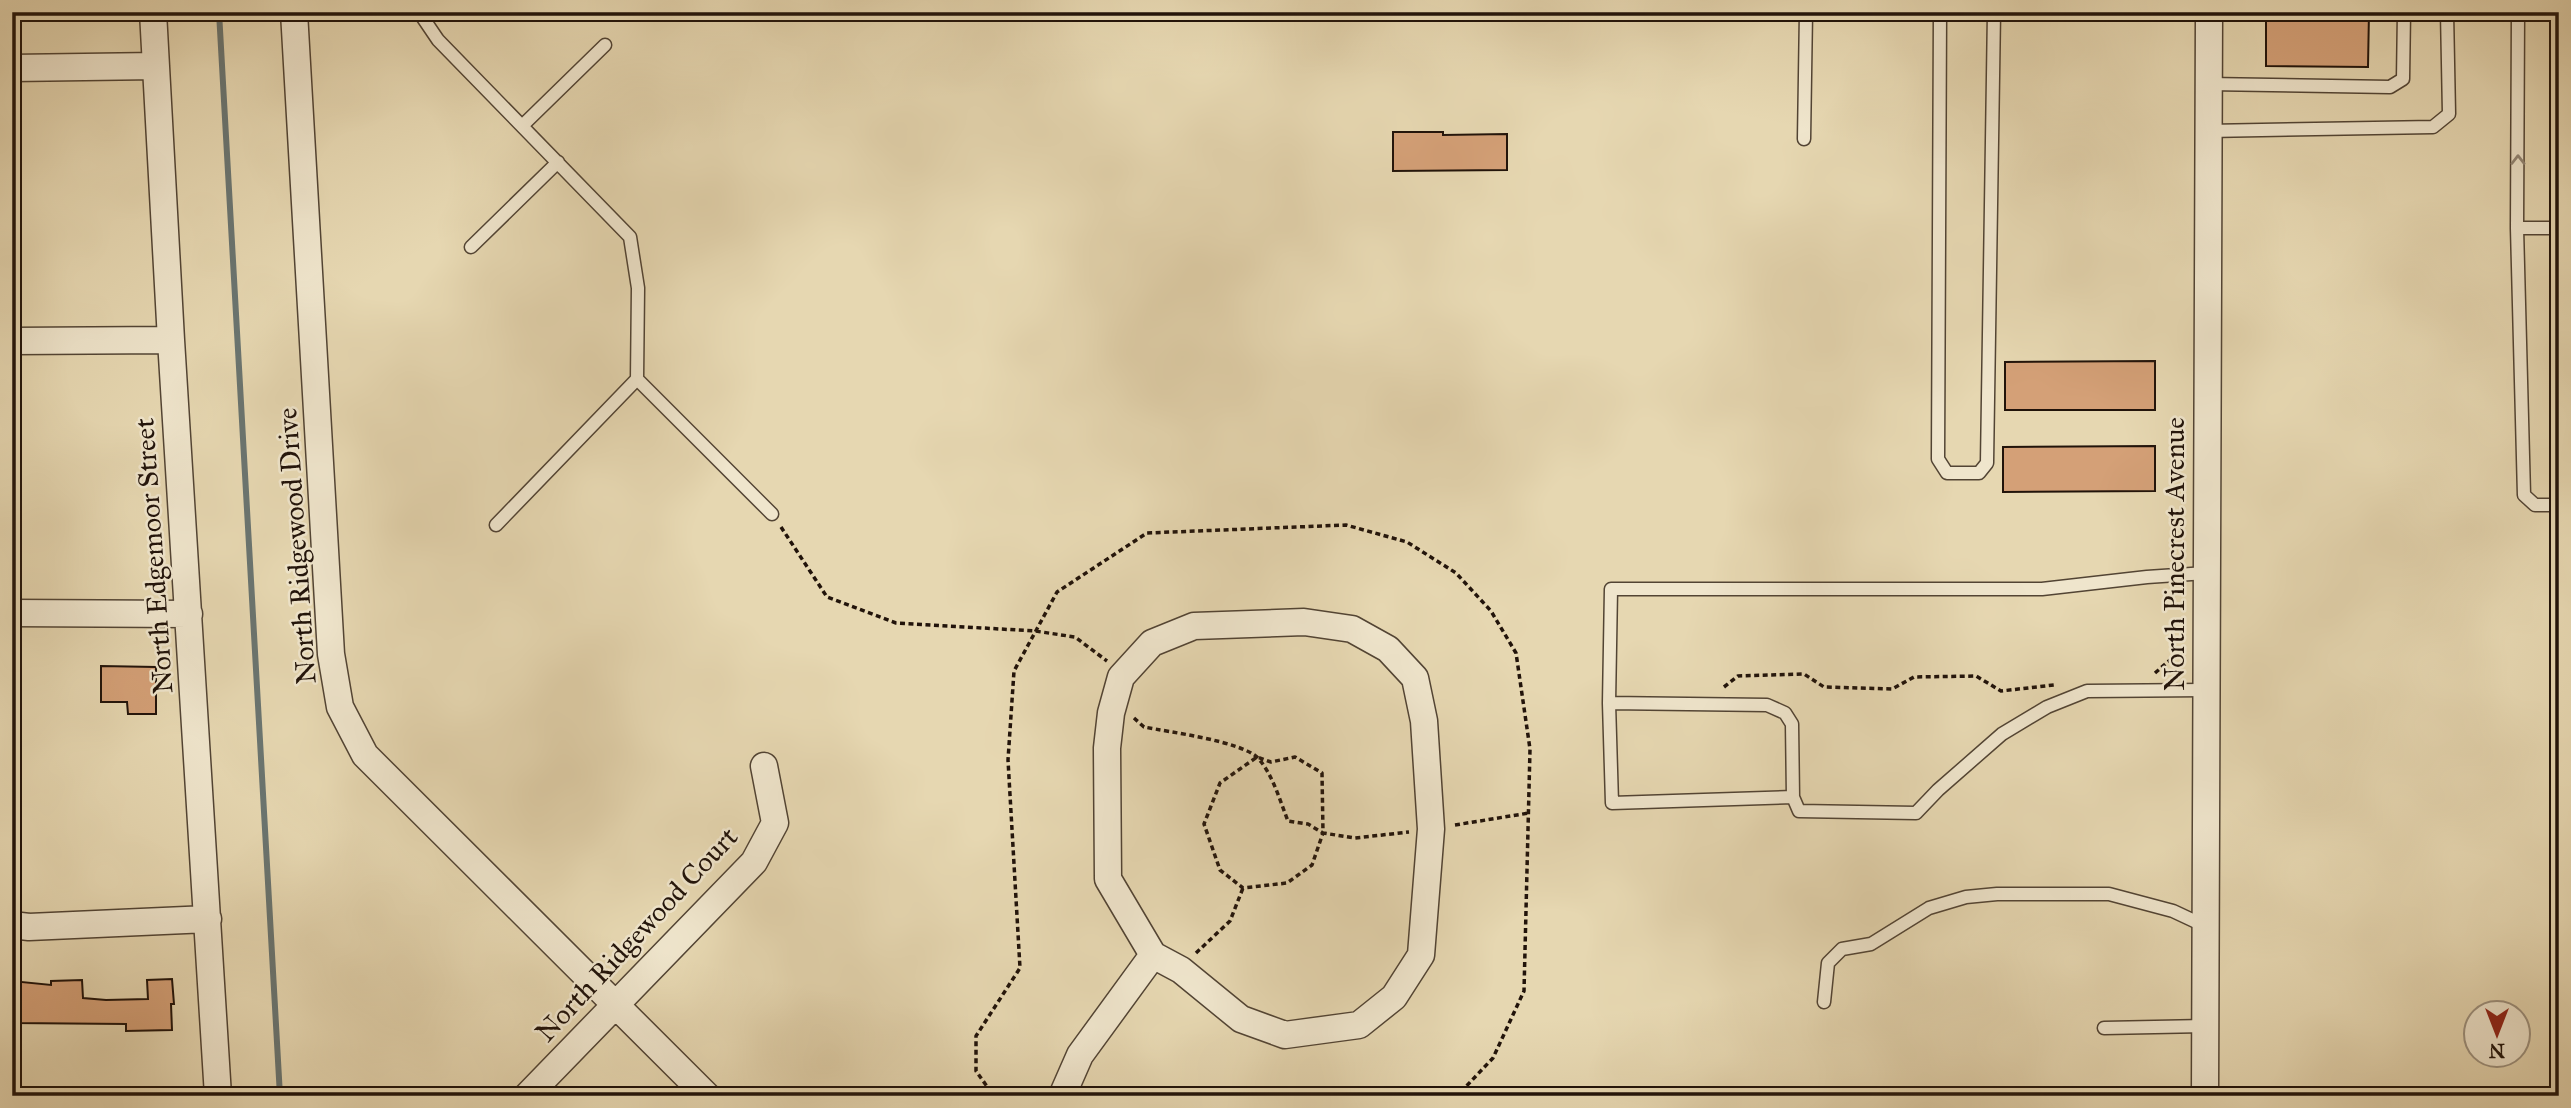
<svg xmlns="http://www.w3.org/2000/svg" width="2571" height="1108" font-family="'IM FELL Great Primer',serif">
  <rect width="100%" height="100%" fill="#e6d7b1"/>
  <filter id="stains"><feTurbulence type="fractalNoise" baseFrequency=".00286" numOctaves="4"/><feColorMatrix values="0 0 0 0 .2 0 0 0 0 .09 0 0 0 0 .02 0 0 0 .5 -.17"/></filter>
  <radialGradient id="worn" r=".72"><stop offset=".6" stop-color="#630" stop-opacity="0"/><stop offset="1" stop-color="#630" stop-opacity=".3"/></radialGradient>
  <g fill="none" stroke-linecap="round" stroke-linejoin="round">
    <path stroke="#6a7571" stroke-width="6" d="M219 12 280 1096"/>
  </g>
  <path fill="#d4a077" stroke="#21130a" stroke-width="2" d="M2266 12H2369L2368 67 2266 66Z
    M1393 132H1443V135L1507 134V170L1393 171Z
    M2155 361V410H2005V362Z
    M2155 446V491L2003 492V447Z
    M101 666 156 667V714H128L127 702H101Z
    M172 979 174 1004H171L172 1030 126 1031V1024L12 1023V981L51 985V981L82 980 83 998 106 1000 148 999 147 980Z"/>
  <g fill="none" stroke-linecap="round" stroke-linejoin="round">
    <g stroke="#524434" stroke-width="15">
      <path id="service" d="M419 12 438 40 630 237 638 288 637 379 772 514
        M1940 12 1938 459 1947 473H1979L1987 463 1994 12
        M2208 84 2390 87 2403 79 2404 12
        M522 126 605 45
        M2208 131 2433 127 2449 114 2447 12
        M1804 139 1806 12
        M2517 228 2518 12
        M2559 228H2517L2524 495 2535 505H2559
        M471 247 558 162
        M496 525 637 379
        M2205 690 2087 691 2047 707 2002 734 1938 790 1916 813 1799 811 1793 797 1792 724 1785 713 1767 705 1609 703 1611 589H2042L2147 577 2206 573
        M1609 703 1612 803 1793 797
        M1824 1002 1828 963 1842 949 1871 944 1929 908 1966 897 1997 894H2109L2173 911 2205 926
        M2104 1028 2205 1026"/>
    </g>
    <g stroke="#524434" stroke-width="29">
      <path id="minor" d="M153 12 171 340 218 1096
        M294 12 331 654 340 707 365 755 707 1096
        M12 68 156 66
        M12 341 171 340
        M12 613 189 614
        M1304 622 1352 629 1388 649 1415 678 1424 721 1431 829 1421 955 1394 997 1359 1025 1285 1035 1241 1019 1181 970 1153 955 1108 879 1107 748 1111 713 1121 677 1152 643 1194 626Z
        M12 925 29 927 208 919
        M527 1096 754 862 775 823 764 766
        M1062 1096 1080 1055 1153 955
        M2205 1096 2209 12"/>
    </g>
    <path stroke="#21130a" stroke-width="3.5" stroke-dasharray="5 3.5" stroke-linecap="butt" d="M781 527 827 597 896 623 1035 631 1075 637 1107 661
      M2155 673 2184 648
      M1724 687 1738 676 1804 674 1824 687 1892 689 1914 677 1976 676 2001 691 2054 685
      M1134 718 1144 727C1169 732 1241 741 1258 758 1273 775 1280 801 1288 821L1308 824 1323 833 1312 865 1287 883 1243 888 1220 870 1204 824 1220 783 1257 757 1271 762 1295 757 1322 773 1323 833 1355 838 1409 832
      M1455 825 1529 813
      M1196 953 1230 921 1243 888
      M999 1096 991 1092 976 1071V1036L1020 968 1008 760 1014 671 1057 592 1147 533 1346 525 1407 542 1456 573 1491 611 1516 653 1530 749 1524 991 1493 1058 1457 1096"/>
    <use href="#service" stroke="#efe5cc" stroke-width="12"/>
    <use href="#minor" stroke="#efe5cc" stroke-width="26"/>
  </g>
  <defs><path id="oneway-chevron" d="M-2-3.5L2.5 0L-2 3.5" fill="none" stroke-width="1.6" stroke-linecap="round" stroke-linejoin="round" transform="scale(1.75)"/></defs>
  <use stroke="#928675" href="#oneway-chevron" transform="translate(2518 160) rotate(-90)"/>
  <g text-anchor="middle" stroke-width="5" stroke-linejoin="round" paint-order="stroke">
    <g font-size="28" fill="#21130a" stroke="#efe5cc">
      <text transform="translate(296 546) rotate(-94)" y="10">North Ridgewood Drive</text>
      <text transform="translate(2174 554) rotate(-90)" y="10">North Pinecrest Avenue</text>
      <text transform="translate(153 556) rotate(-94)" y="10">North Edgemoor Street</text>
      <text transform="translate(636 934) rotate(-47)" y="10">North Ridgewood Court</text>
    </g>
  </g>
  <rect width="2571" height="1108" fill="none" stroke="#e6d7b1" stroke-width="42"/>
  <rect x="14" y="14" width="2543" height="1080" fill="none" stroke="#21130a" stroke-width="3.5"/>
  <rect x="21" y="21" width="2529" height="1066" fill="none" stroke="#21130a" stroke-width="2"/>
  <g transform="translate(2497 1034) rotate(180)"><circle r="33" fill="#efe5cc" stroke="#9d917e" stroke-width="2"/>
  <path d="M0-5L12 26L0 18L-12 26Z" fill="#8f2418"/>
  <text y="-10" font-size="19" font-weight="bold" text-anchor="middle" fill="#21130a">N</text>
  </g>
  <rect width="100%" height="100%" filter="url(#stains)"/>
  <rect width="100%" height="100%" fill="url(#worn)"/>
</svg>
